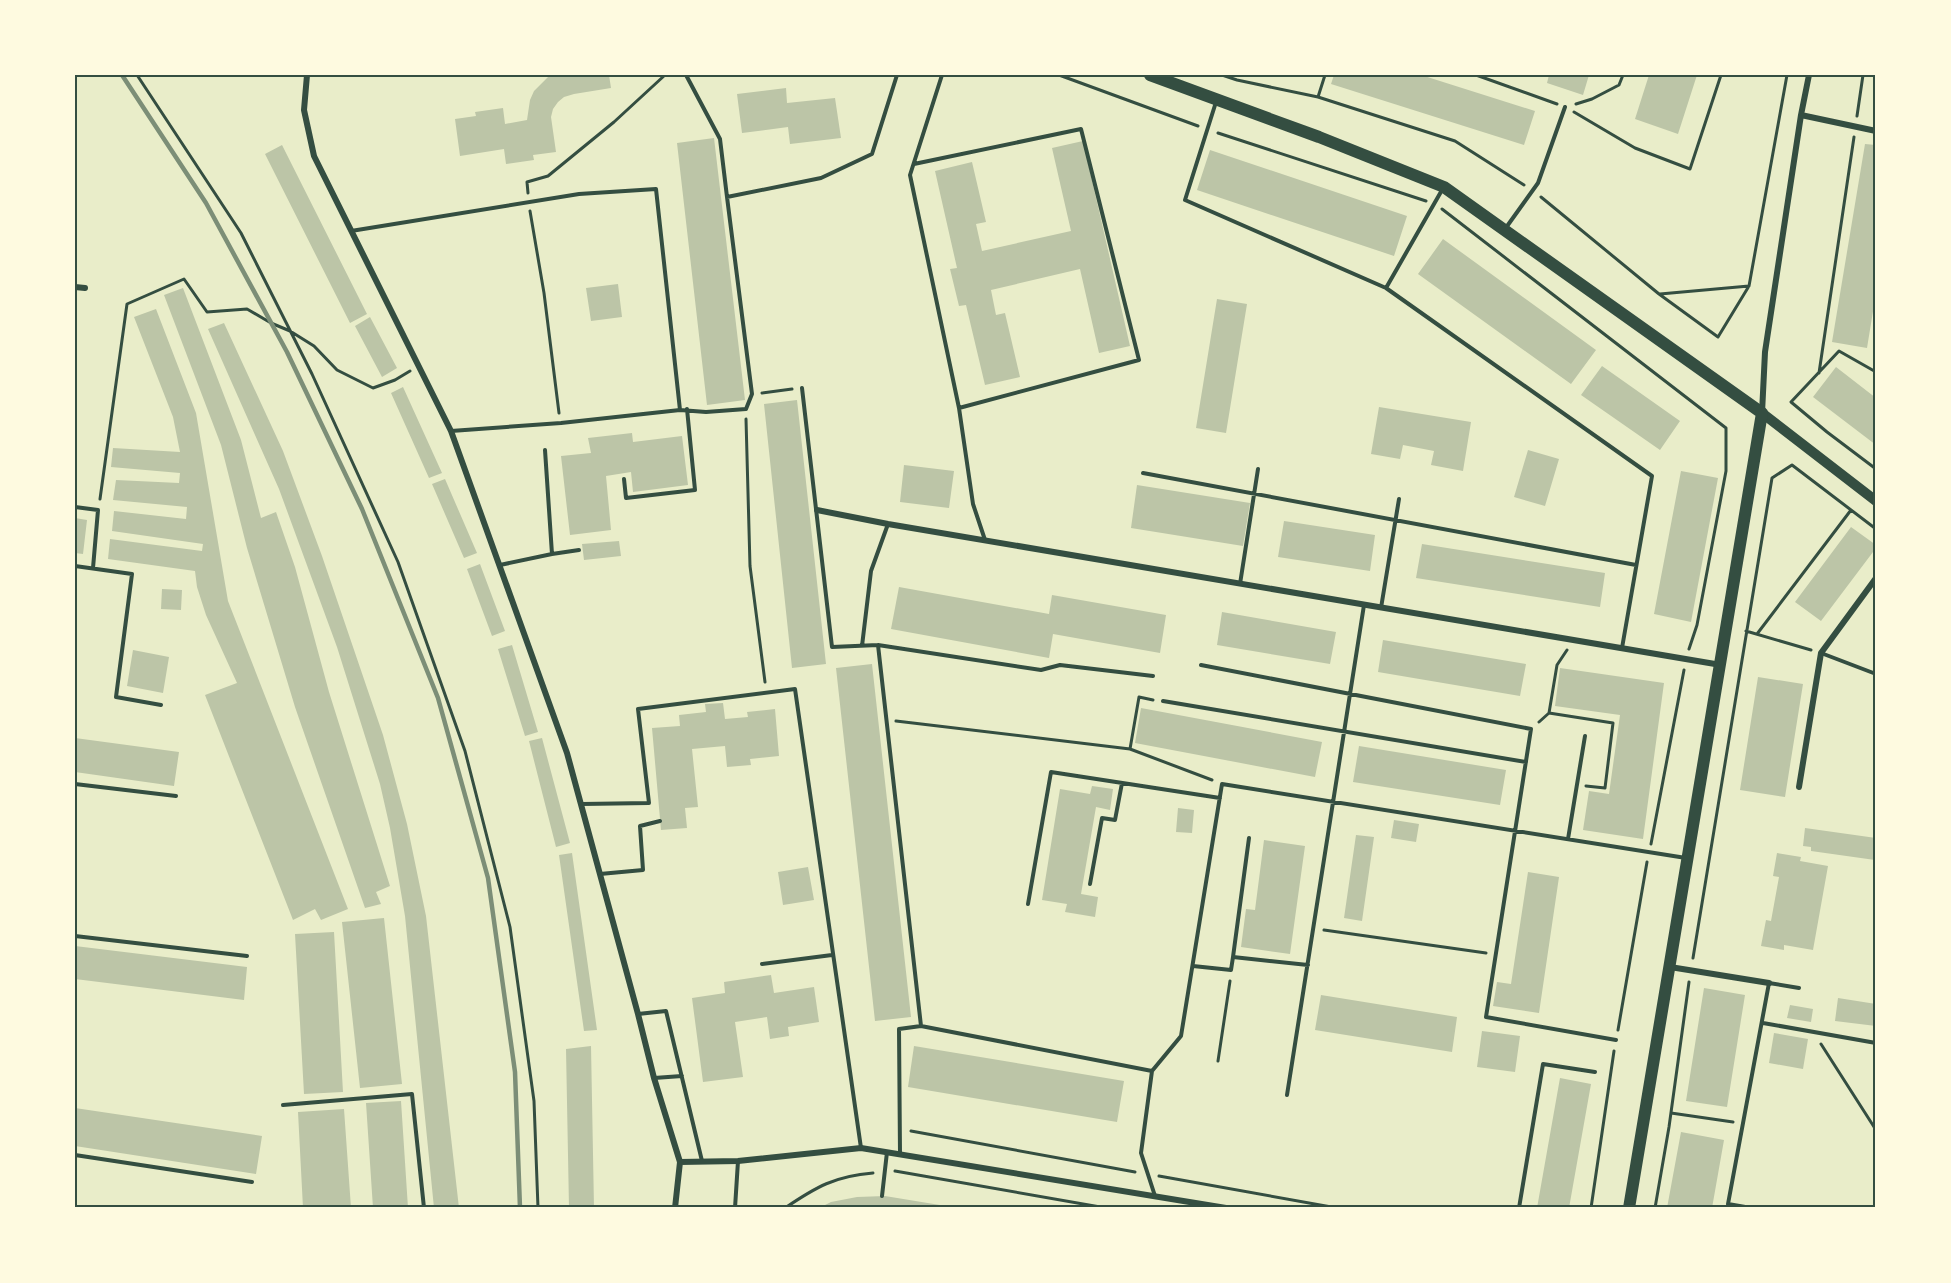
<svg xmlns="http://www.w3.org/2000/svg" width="1951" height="1283" font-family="'Times New Roman',serif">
  <rect width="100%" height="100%" fill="#e9edc9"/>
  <path fill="#bcc5a7" d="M609 75 611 88 574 94 564 97 558 102 553 109 551 117 556 152 533 155 534 160 506 164 504 149 460 156 455 119 476 116 475 112 503 108 505 124 527 120 530 100 534 91 549 76Z
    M1334 75H1421L1535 111 1524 145 1331 84Z
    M1549 75H1589L1583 95 1547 83Z
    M1649 75H1697L1678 134 1635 119Z
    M786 88 787 103 835 98 841 138 790 144 788 127 742 133 737 94Z
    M714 138 745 400 707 405 677 143Z
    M1083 141 1130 346 1099 353 1080 269 991 290 996 315 1005 313 1020 377 985 385 966 305 959 306 950 269 957 268 935 171 972 162 986 222 976 224 982 251 1071 231 1052 148Z
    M1865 144 1876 145V293L1867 348 1832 342Z
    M282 145 367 314 350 323 265 154Z
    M1210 150 1407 216 1394 256 1197 190Z
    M1443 239 1596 350 1571 384 1418 274Z
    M618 284 622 317 591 321 586 288Z
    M183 288 241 440 261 518 276 512 295 567 329 692 390 886 376 892 381 904 365 908 295 707 247 548 221 445 164 295Z
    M1217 299 1247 304 1226 433 1196 428Z
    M156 309 196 413 228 601 348 909 321 920 315 909 293 920 205 695 237 683 206 615 197 587 195 571 108 559 110 539 202 551 203 544 112 531 114 511 186 519 187 507 113 500 116 480 179 483 180 473 111 467 113 448 180 452 173 417 134 317Z
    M370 317 397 368 382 377 355 326Z
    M224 323 283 451 322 556 383 735 407 824 426 916 459 1208H434L405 916 390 828 380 784 337 647 279 489 208 329Z
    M1602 366 1680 421 1660 450 1581 395Z
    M1836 367 1876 398V445L1813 397Z
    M403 387 442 473 429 478 391 393Z
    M797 400 826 664 792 668 764 404Z
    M1379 407 1471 422 1463 471 1431 465 1434 451 1403 445 1400 459 1371 454Z
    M632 433 633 442 682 436 688 485 633 492 631 472 606 476 611 530 570 535 561 456 591 453 588 438Z
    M1528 450 1559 459 1545 506 1514 497Z
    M904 465 954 471 949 508 900 502Z
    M1681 471 1718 478 1691 622 1654 614Z
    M445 479 477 553 464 558 432 484Z
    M1137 485 1250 503 1243 546 1131 528Z
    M75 518 87 520 83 554 75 553Z
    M1284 521 1375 535 1370 571 1278 557Z
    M1851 527 1876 545V548L1821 621 1795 602Z
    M619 541 621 556 584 560 582 544Z
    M1422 544 1605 573 1600 607 1416 578Z
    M480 564 505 631 492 636 467 569Z
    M899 587 1049 614 1052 595 1166 615 1160 653 1053 634 1049 658 891 629Z
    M162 589 182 590 181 610 161 609Z
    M1222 612 1336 632 1330 664 1217 645Z
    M1383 640 1526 664 1520 696 1378 672Z
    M512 645 538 732 525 736 498 649Z
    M133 650 169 657 163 693 127 686Z
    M872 664 911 1017 875 1021 836 668Z
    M1560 668 1664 683 1643 839 1583 830 1589 791 1609 794 1620 715 1555 706Z
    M1758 677 1803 684 1785 797 1740 790Z
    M723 703 725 719 748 717 747 712 775 709 779 756 750 759 751 765 727 767 725 746 692 749 698 807 685 808 687 828 661 830 652 728 680 726 679 715 706 712 705 704Z
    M1141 708 1322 742 1315 777 1135 743Z
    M75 738 179 752 174 786 75 772Z
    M542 738 570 843 556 847 529 741Z
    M1359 746 1506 770 1500 805 1353 782Z
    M1092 786 1113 789 1110 810 1096 807 1081 894 1098 897 1095 917 1065 912 1067 904 1042 900 1060 789 1090 794Z
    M1178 808 1194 810 1192 833 1176 832Z
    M1394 820 1419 824 1416 842 1391 838Z
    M1805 828 1876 838 1875 860 1811 851V847L1803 846Z
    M1356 835 1374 837 1362 921 1344 918Z
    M1264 840 1305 846 1290 954 1241 947 1246 909 1255 910Z
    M572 853 597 1030 584 1031 559 855Z
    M1777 853 1801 857 1800 861 1828 866 1813 950 1784 945V950L1761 946 1766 920 1771 921 1779 877 1773 876Z
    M808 867 814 900 783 905 778 872Z
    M1528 872 1559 877 1539 1013 1493 1006 1497 982 1511 984Z
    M384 918 402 1084 360 1088 342 922Z
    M334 932 343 1092 304 1094 295 934Z
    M75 946 247 967 244 1000 75 979Z
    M771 975 774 993 814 987 819 1022 788 1027 789 1036 770 1039 767 1017 735 1022 743 1077 703 1082 692 998 725 993 724 982Z
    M1704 988 1745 995 1727 1107 1686 1101Z
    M1321 995 1457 1017 1452 1052 1315 1030Z
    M1838 998 1876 1004V1026L1835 1021Z
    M1790 1005 1813 1009 1811 1022 1787 1018Z
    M1482 1031 1520 1036 1515 1072 1477 1067Z
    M1774 1033 1808 1039 1803 1069 1769 1063Z
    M591 1046 594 1208H569L566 1049Z
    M914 1046 1124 1081 1117 1122 908 1087Z
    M1560 1078 1591 1084 1569 1208H1537Z
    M401 1101 408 1208H373L366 1103Z
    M75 1108 262 1136 256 1174 75 1146Z
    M344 1109 351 1208H303L298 1112Z
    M1681 1132 1724 1140 1712 1208H1667Z
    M885 1196 952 1207V1208H819L831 1202 857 1197Z"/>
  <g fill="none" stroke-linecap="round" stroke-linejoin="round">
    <path stroke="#344e41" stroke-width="3" d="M137 75 241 233 312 374 398 562 465 751 510 927 534 1101 538 1208
      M1059 75 1198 126
      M1222 75 1237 80 1318 97 1455 141 1524 185
      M1476 75 1557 104
      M1318 97 1325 75
      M1576 104 1592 99 1619 85 1623 75
      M1574 112 1635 148 1690 169 1721 75
      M1857 116 1863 75
      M1218 133 1426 201
      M528 193 527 182 548 176 614 122 665 75
      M1541 197 1659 294 1718 337 1749 286 1787 75
      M1442 209 1726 428V471L1697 625 1689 649
      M530 211 544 293 559 413
      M1660 294 1749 286
      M1876 372 1839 351 1791 402 1827 432 1876 469
      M1819 373 1854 137
      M762 393 792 389
      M746 419 750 566 765 682
      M100 499 127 304 184 279 207 312 247 309 271 323 290 331 314 346 337 370 373 388 395 380 410 371
      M1746 631 1811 650
      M1757 634 1851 510
      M1567 650 1557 665 1549 713 1613 723 1605 788 1586 786
      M896 721 1130 749 1212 780
      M1539 722 1549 713
      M1130 749 1139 697 1153 700
      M1651 844 1684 670
      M1324 930 1486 953
      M1693 958 1772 478 1792 465 1876 529
      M1618 1030 1647 862
      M1821 1044 1876 1130
      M1218 1061 1230 981
      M1671 1113 1733 1122
      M911 1131 1135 1172
      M895 1171 1106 1208
      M1159 1176 1337 1208
      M785 1208C816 1187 835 1176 873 1173
      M1591 1208 1614 1051
      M1655 1208 1669 1127 1689 982"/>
    <path stroke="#344e41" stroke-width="4" d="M686 75 720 139 727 197
      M942 75 910 175 959 408 973 504 985 540
      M1216 102 1185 200 1386 288
      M914 164 1081 129 1139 360 959 408
      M1442 190 1386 288 1652 476 1622 648
      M1505 229 1538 183 1565 107
      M351 231 579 194 656 189 680 410 561 423 451 431
      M802 388 832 647 878 645 921 1026 899 1029 900 1154
      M680 410 706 412 746 409 752 394 727 197 821 178 872 154 897 75
      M1143 473 1636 565
      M624 479 626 498 695 490 687 409
      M75 507 98 510 93 568
      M552 554 579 550
      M500 565 552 554 545 450
      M75 566 132 574 116 697 161 705
      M1240 584 1258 469
      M1381 608 1399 499
      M878 645 1041 670 1060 665 1153 676
      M862 646 871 571 888 524
      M1821 653 1876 674
      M1201 665 1531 729 1486 1017 1616 1040
      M1163 701 1526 762
      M75 784 176 796
      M582 804 649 803 638 709 795 689 861 1148
      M1568 839 1585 736
      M600 874 643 870 640 826 660 821
      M1090 884 1102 818 1115 820 1122 783
      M1028 904 1051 772 1220 798
      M75 936 247 956
      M1233 957 1249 838
      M762 964 832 955
      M1193 966 1231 970 1233 957 1308 965
      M638 1014 666 1011 702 1161
      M1763 1023 1876 1043
      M921 1026 1152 1071 1141 1153 1155 1196
      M1152 1071 1181 1036 1222 784 1686 858
      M654 1078 682 1076
      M1287 1095 1364 605
      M283 1105 412 1094 424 1208
      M75 1155 252 1182
      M882 1196 887 1152
      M735 1208 738 1161
      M1519 1208 1543 1064 1595 1072
      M1751 1208 1728 1204 1769 983 1799 988"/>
    <path stroke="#344e41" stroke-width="6" d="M307 75 304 110 314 156 451 431 567 753 638 1014 654 1078 680 1162 675 1208
      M1801 115 1876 131
      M75 287 85 288
      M1762 413 1765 352 1801 115 1809 75
      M817 510 888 524 1721 665
      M1799 787 1821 653 1876 578
      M1670 967 1769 983
      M680 1162 738 1161 861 1148 1226 1208"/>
    <path stroke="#344e41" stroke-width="10" d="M1762 413 1876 501"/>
    <path stroke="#344e41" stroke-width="12" d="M1150 75 1319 137 1444 187 1762 413 1629 1208"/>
    <path stroke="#7c8e77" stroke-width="4.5" d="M122 75 206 203 287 352 362 509 438 698 488 878 515 1072 520 1208"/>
  </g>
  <rect width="1951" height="1283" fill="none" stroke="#fefae0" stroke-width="153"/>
  <rect x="76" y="76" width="1798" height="1130" fill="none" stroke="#344e41" stroke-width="2"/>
</svg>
